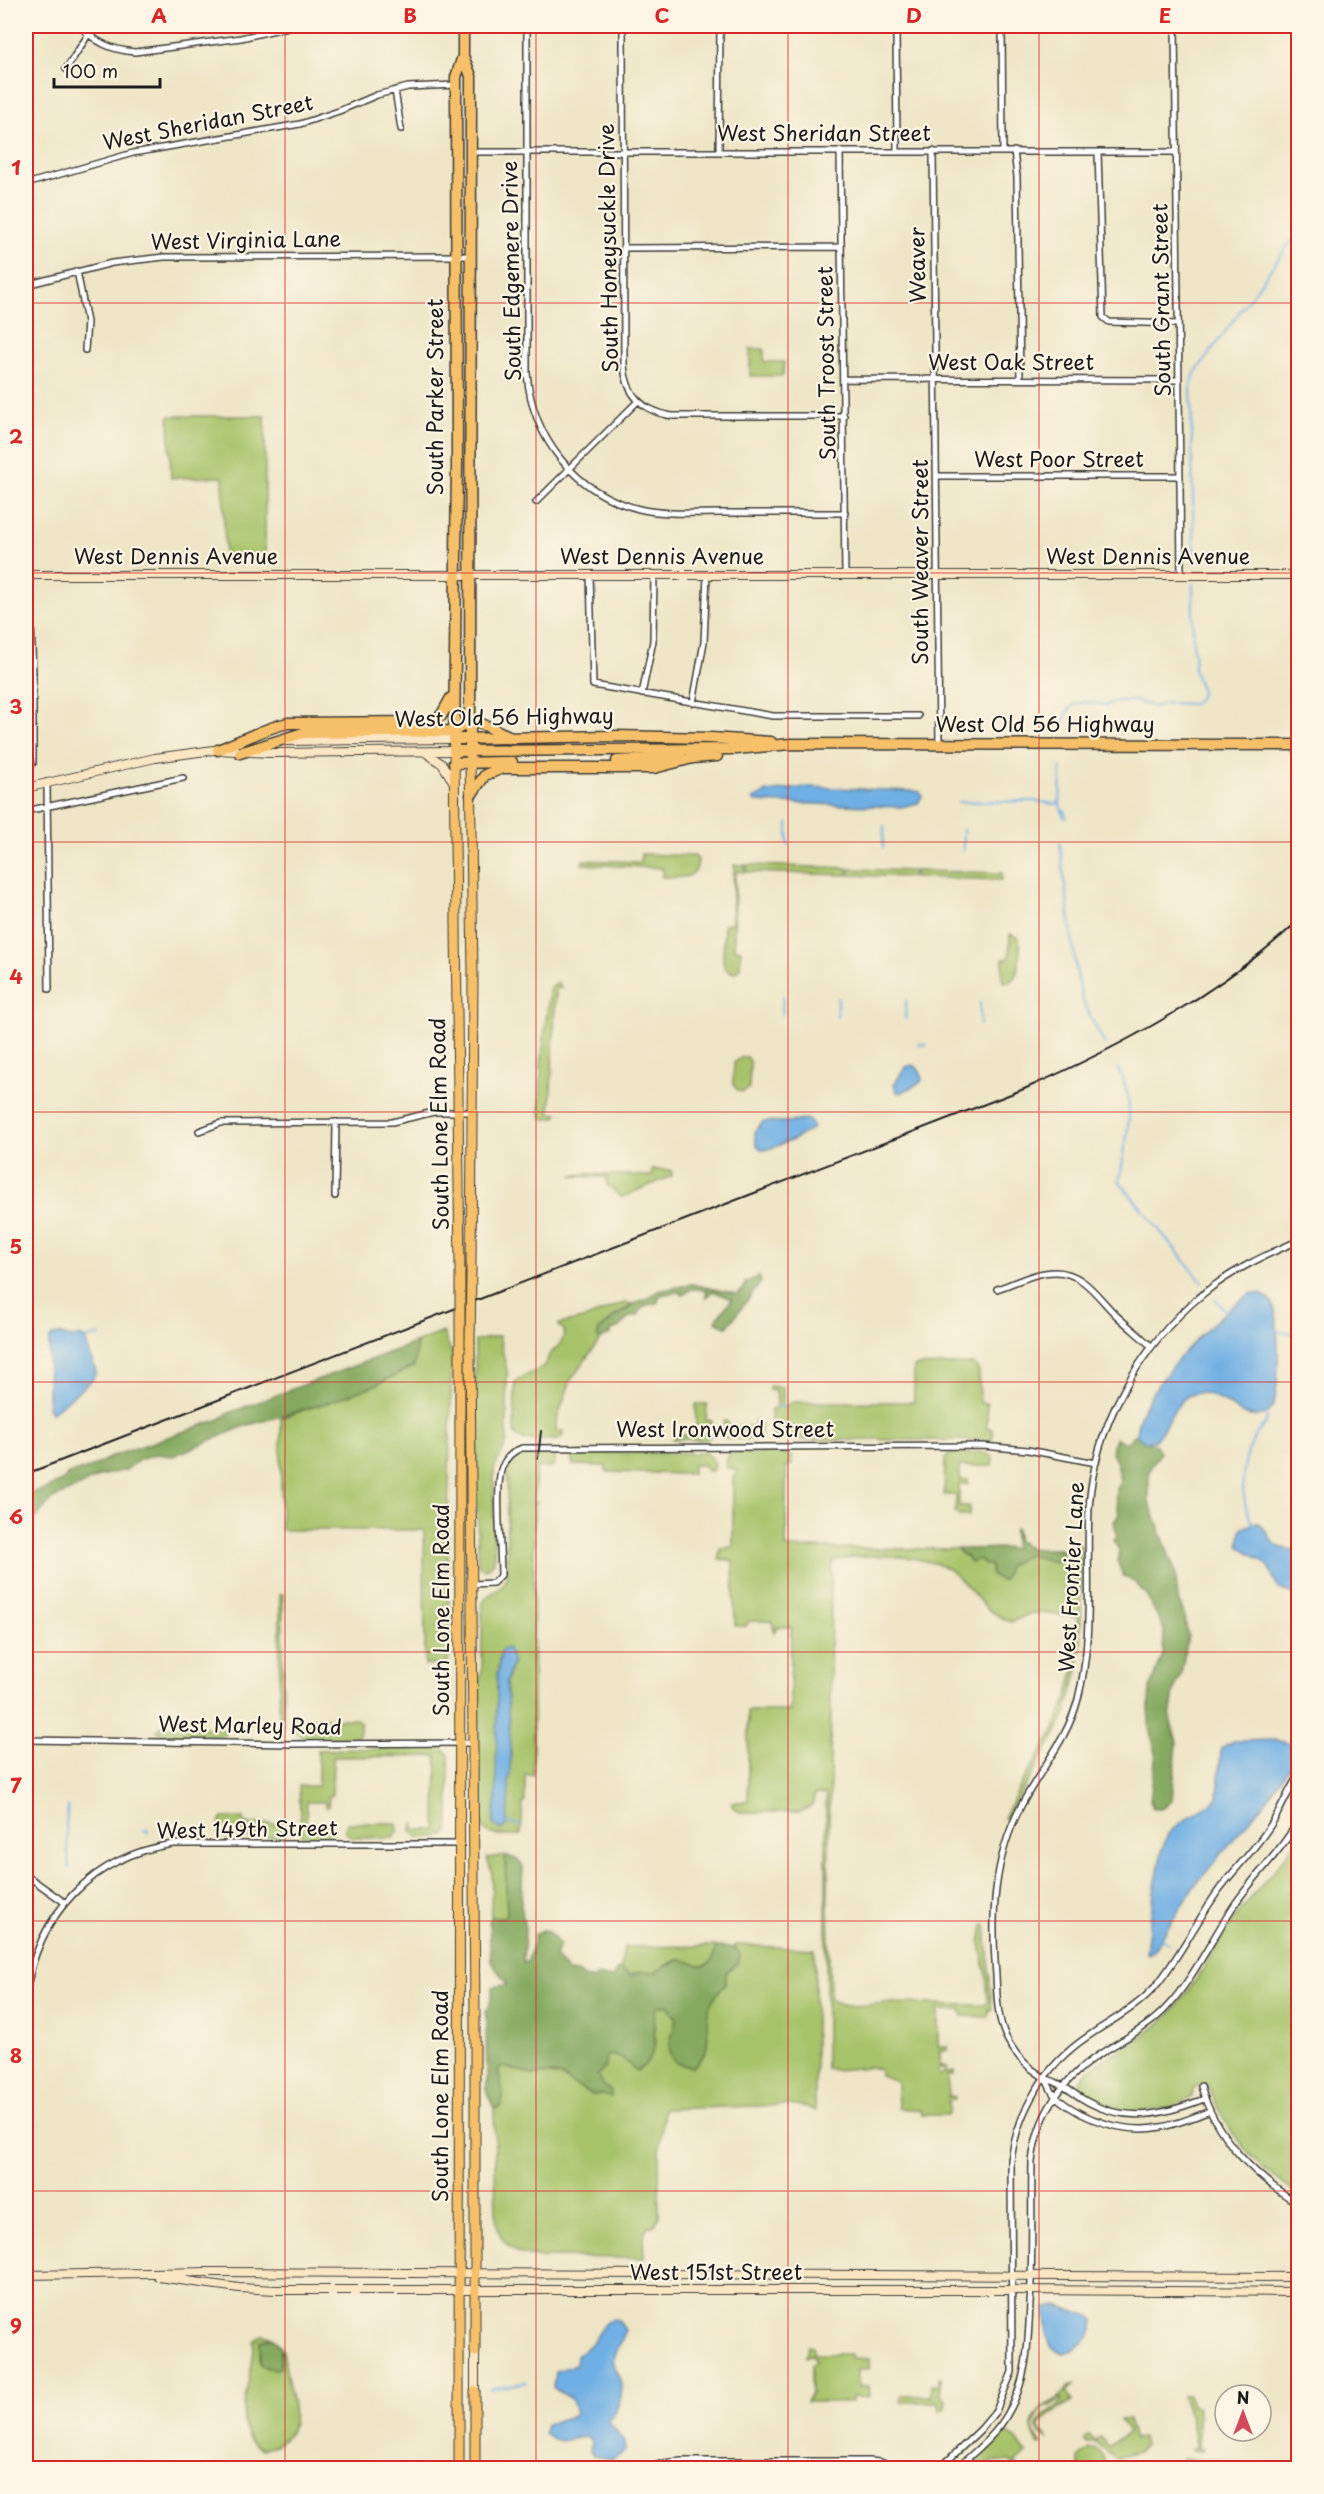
<svg xmlns="http://www.w3.org/2000/svg" width="1324" height="2494" font-family="'Playpen Sans',sans-serif">
  <rect width="100%" height="100%" fill="#fcf5e5"/>
  <filter id="ink" filterUnits="userSpaceOnUse"><feTurbulence type="fractalNoise" baseFrequency=".0167" numOctaves="2"/><feDisplacementMap in="SourceGraphic" scale="12" xChannelSelector="R" yChannelSelector="G"/><feConvolveMatrix kernelMatrix="1 2 1 2 8 2 1 2 1" color-interpolation-filters="sRGB"/></filter>
  <filter id="wash" filterUnits="userSpaceOnUse"><feTurbulence type="fractalNoise" baseFrequency=".008" numOctaves="4" result="noise"/><feDisplacementMap in="SourceGraphic" scale="24" xChannelSelector="R" yChannelSelector="G"/><feGaussianBlur stdDeviation="1.35" result="paint"/><feColorMatrix in="noise" values="0 0 0 0 0 0 0 0 0 0 0 0 0 0 0 0 0 1.4 0 .05"/><feComposite in="paint" operator="in"/></filter>
  <g filter="url(#wash)">
    <rect width="100%" height="100%" fill="#eee5c6"/>
    <path fill="#a7c36a" stroke="#627043" stroke-width="1.5" d="M750 349H764V362H784L783 376H750Z
      M169 416H265V555L225 556 223 477 171 478Z
      M641 854 695 856 698 860C697 882 679 877 662 877V868L582 864 583 860 640 862Z
      M734 865H745V872L737 871 735 877 734 949 741 950 740 968 734 973 725 968 723 960 724 924 732 923Z
      M747 865 848 868V875L747 872Z
      M850 869 913 871V877L850 875Z
      M915 871 1002 873V880L915 877Z
      M1010 934 1018 937C1022 945 1020 971 1014 978 1010 982 1009 982 1004 982L1002 979 1003 959 1009 958Z
      M557 983 562 988H556L550 1113 558 1114 555 1118 544 1119 540 1114 541 1064 550 987Z
      M742 1057H747L750 1061 749 1088 743 1092 737 1090 733 1083 734 1063Z
      M652 1170H671L672 1176 622 1197C615 1195 614 1187 607 1185V1177L572 1176 587 1174 652 1176Z
      M624 1303 634 1304C627 1308 619 1312 613 1317 607 1321 605 1327 599 1331L601 1338 571 1380 556 1422V1431H564L562 1437 558 1440H524L517 1437 514 1432 515 1383C523 1374 535 1374 543 1366 547 1363 548 1356 551 1353 558 1347 565 1340 564 1329L559 1327V1324L587 1318Z
      M443 1332 452 1354 448 1521 449 1657 447 1665H425L424 1530H281V1418L373 1386 414 1367 417 1342Z
      M499 1336 507 1371V1441L494 1470V1561L490 1567 484 1569 479 1567 478 1562 475 1341Z
      M974 1364 979 1372 980 1403H987V1428L993 1429V1438L990 1440H882L878 1438 873 1440H778L771 1435V1409L777 1407 776 1391 769 1390V1386L783 1387V1407L793 1402H914V1366Z
      M696 1404H707L706 1420 712 1421 711 1436 705 1440 673 1439 674 1436 696 1433Z
      M724 1421 728 1422V1426L755 1427V1421H757L761 1424 760 1434 755 1439H727L722 1433Z
      M746 1452 749 1455 752 1453 781 1452 791 1457 792 1465 786 1466V1548L958 1549 960 1554 976 1560 980 1559 985 1565H991V1574L1005 1576 1008 1566 1028 1554 1041 1558 1061 1551 1057 1549 1067 1550 1069 1543H1077L1081 1546V1628L1079 1631 1081 1640 1077 1674 1069 1704 1066 1705 1067 1711 1056 1734 1006 1819 1004 1818 1022 1782 1053 1733 1067 1699 1076 1663 1077 1617 1041 1613H1032L1011 1622C977 1608 976 1591 951 1571 931 1555 855 1551 833 1562L831 1583 830 1690 831 1705 828 1901 830 1997 831 2000C854 2011 872 2002 896 2003 926 2003 955 2006 986 2005L988 2001 986 1972 980 1944 983 1924H986L992 2009 990 2011 988 2008 989 2017 963 2016 961 2010H938V2046H947V2050H940V2065L946 2066V2070L940 2067 937 2072 941 2075 945 2072 954 2071V2075H948V2097H955V2100L948 2101 949 2110 947 2115H922L921 2110 898 2108 897 2081 880 2075V2070L870 2067 835 2070 826 2068V1795L815 1794 812 1806 800 1812H739L732 1806V1802H748V1711H790L791 1627H777L774 1632 772 1621H749L746 1626H735L733 1561 719 1559 720 1548 733 1547V1478L736 1476V1469L727 1468 725 1463 729 1454Z
      M524 1453H537V1458L539 1459 540 1453H549L556 1459 553 1466 536 1468 534 1500 537 1502H534L533 1775H525V1802L523 1803 521 1835H495L486 1832 479 1820V1685L482 1671V1606C486 1591 502 1593 507 1578V1471L514 1459Z
      M578 1453H705L712 1458 714 1466 712 1471H707L704 1465H693L692 1473 684 1474 606 1472V1466L573 1465 571 1457Z
      M951 1453H968L969 1455C974 1451 988 1451 993 1458L992 1466H959L961 1480H968V1484H959V1506H969V1516H959L955 1512 956 1495H944L945 1459Z
      M280 1594H283V1729L279 1715Z
      M294 1718 356 1719 360 1722V1733L355 1739 306 1738 294 1732 292 1724Z
      M161 1727 225 1728 224 1735 221 1737 166 1736 157 1731Z
      M440 1747 449 1755V1823L448 1833 445 1836 418 1838 411 1831 414 1823 416 1830H436L437 1756 333 1757 332 1795 329 1796 328 1807H325V1802H307L306 1822 327 1823 328 1831 331 1823 332 1833 325 1838C318 1837 308 1840 301 1835L299 1786H318V1750Z
      M223 1818H243L244 1824H281L282 1819H285L286 1829 284 1831 286 1833 279 1838 255 1836 252 1838H227L220 1832V1820Z
      M347 1823H397L398 1832 394 1838H353L345 1832Z
      M1298 1836V2195C1256 2166 1225 2133 1208 2084L1194 2087 1192 2097C1170 2116 1083 2120 1080 2081 1089 2063 1146 2038 1165 2019 1196 1988 1213 1947 1239 1913 1258 1887 1283 1864 1298 1836Z
      M503 1856H507L505 1864 507 1915 505 1917H491L492 1874 487 1858Z
      M736 1945 815 1949V2111L808 2107 788 2105 664 2109 659 2153V2216L655 2225 647 2227 643 2237 644 2258 538 2257C512 2255 499 2243 496 2218L494 2108H499C509 2095 495 2081 499 2067L502 2066 512 2070 561 2077 593 2095 611 2091 602 2085 597 2075 606 2065 607 2056 612 2055 623 2059 655 2043 654 2015 657 2006H669L676 2018 669 2053 677 2063 692 2067C720 2048 699 2026 711 2002 715 1995 721 1989 726 1984V1973L734 1968 737 1949 734 1947Z
      M624 1947 715 1946 716 1947 712 1961 708 1964 700 1966 681 1959 676 1960 655 1972H640L630 1976 621 1969Z
      M262 2335 273 2337C260 2341 260 2350 260 2363L267 2368 281 2364V2348L283 2351C285 2361 286 2371 288 2380 294 2410 304 2441 262 2449 224 2433 257 2371 254 2341Z
      M808 2345 813 2346V2354H851V2358L869 2359 868 2369 858 2370V2386H868L869 2397H852L851 2402H806L811 2392V2365L816 2361 812 2355 806 2356Z
      M939 2378H941V2393L946 2400 944 2410H939L938 2402H901V2396H931V2385H939Z
      M1075 2385 1066 2391 1072 2401 1050 2414 1039 2426 1048 2440 1039 2433C1033 2413 1057 2413 1063 2399 1057 2399 1056 2402 1052 2405 1048 2408 1048 2404 1044 2408 1033 2420 1027 2429 1042 2444L1039 2445C1028 2428 1030 2416 1048 2404 1052 2402 1058 2399 1061 2396 1066 2390 1066 2386 1075 2385Z
      M1182 2395H1188L1193 2405 1198 2407V2448H1203L1202 2451 1190 2450 1196 2448 1191 2421Z
      M1120 2420H1128L1134 2439 1142 2438 1143 2446 1138 2452 1116 2458 1095 2443H1086L1084 2439 1090 2435 1094 2441 1101 2437 1107 2446 1128 2433Z
      M1007 2432 1017 2440 1026 2453 1015 2463 1017 2468H1014L1011 2461 988 2463 987 2468H972Z
      M1089 2449C1098 2449 1106 2456 1106 2464L1102 2468H1079L1078 2458Z
      M1182 2459 1218 2460 1226 2463 1228 2468H1128L1144 2464H1179Z"/>
    <path fill="#85a95e" stroke="#50623d" stroke-width="1.5" d="M759 1276 761 1282 727 1327 715 1321 732 1299 713 1291 705 1298 707 1290 692 1289 683 1295 678 1292 661 1295 657 1303 644 1306 638 1315 629 1317 620 1327 611 1330 610 1334 602 1339 597 1337 599 1331 608 1324 613 1317 621 1314 639 1301 647 1299 658 1291 692 1284 737 1294 743 1289 745 1283Z
      M417 1342 414 1366 373 1386 327 1403 245 1426 173 1456 157 1454 139 1460 126 1470 100 1476 51 1500 35 1519H26V1495L48 1488 63 1480 69 1474 90 1468 113 1456 220 1419 229 1413Z
      M1135 1435 1145 1442 1156 1445 1160 1453 1149 1470V1501L1175 1571 1178 1600 1183 1610 1188 1636 1181 1673 1174 1691 1170 1718 1177 1742 1172 1800C1167 1807 1161 1811 1153 1808L1150 1801 1156 1753 1149 1728V1703L1150 1689 1163 1654 1164 1630 1147 1596 1136 1583 1123 1576 1117 1560C1122 1552 1118 1547 1113 1541L1117 1535 1114 1522 1119 1514 1115 1495 1120 1481 1117 1462 1111 1452 1116 1438 1126 1443Z
      M1016 1528 1018 1542 1023 1543 1024 1546H1028V1549H1058L1061 1554 1058 1561 1053 1562 1028 1554 1008 1566 1004 1580 1001 1581 991 1574V1565H985L980 1559 970 1562 966 1556 960 1553 958 1549 1014 1548V1529Z
      M507 1856 519 1860 523 1867 521 1905 525 1929 523 1963 528 1961 535 1934 543 1930 547 1931 560 1945 555 1956 568 1972 580 1973 584 1977 593 1980 598 1975 612 1978 618 1969H621L630 1976 640 1972H655L681 1959C689 1961 704 1971 711 1962 714 1959 714 1951 716 1947H734L740 1954 739 1962 726 1973C728 1986 718 1990 712 2001 699 2025 720 2047 692 2067 688 2066 681 2065 677 2063 661 2055 675 2031 676 2018L669 2006H657C647 2030 667 2053 637 2071 627 2065 620 2052 607 2056L604 2069 597 2075 602 2085 611 2091V2097L604 2094 593 2095 561 2077 553 2074 533 2075 502 2066 498 2071C501 2084 507 2097 499 2108H494L487 2093 486 2012 489 2008 493 1987 506 1985V1982L491 1962 489 1922 491 1917H505L507 1914 505 1859Z
      M273 2337 281 2348 280 2367 276 2369 262 2366 260 2360V2341Z"/>
    <path fill="#6fafe3" stroke="#466680" stroke-width="1.5" d="M806 787 914 791 920 792 922 796 918 803 901 807 755 802 753 799 767 792Z
      M912 1065C919 1067 924 1075 921 1082L901 1093 897 1092 894 1084 906 1067Z
      M805 1119 810 1121 813 1128 793 1140 766 1150 761 1149 756 1144 755 1131 763 1122C778 1120 791 1125 805 1119Z
      M1253 1293C1271 1293 1277 1309 1277 1325 1278 1342 1280 1393 1272 1407 1267 1417 1253 1418 1244 1414 1227 1406 1210 1387 1190 1395 1174 1402 1167 1428 1154 1441L1145 1442 1137 1436C1130 1400 1221 1308 1253 1293Z
      M59 1334 71 1338 80 1336 85 1339 96 1372 92 1380 51 1413 48 1407 49 1340 52 1336Z
      M1256 1522C1277 1535 1263 1549 1298 1550V1596L1279 1589 1266 1563 1239 1546 1241 1529Z
      M508 1648 513 1663 506 1681 511 1751 507 1825 501 1830 493 1824 496 1799 497 1675 501 1650Z
      M1275 1740 1288 1743 1292 1746 1295 1757 1291 1765 1267 1799 1193 1888 1153 1951 1148 1954 1146 1952C1149 1930 1158 1847 1169 1833 1182 1818 1204 1811 1218 1798L1221 1748 1233 1741Z
      M1057 2306C1069 2313 1084 2310 1094 2319 1094 2337 1080 2348 1064 2353 1059 2352 1054 2351 1051 2346 1048 2342 1045 2311 1046 2307Z
      M612 2319 618 2320 625 2330C624 2341 614 2349 613 2360 612 2367 617 2371 619 2377 626 2394 618 2408 608 2421L625 2441V2451L614 2459 593 2456 589 2449 591 2443 589 2437C569 2436 563 2448 544 2433L546 2424 571 2416 576 2412 571 2399 553 2388 555 2371 576 2365 577 2356 592 2343 607 2321Z"/>
    <g fill="none" stroke-linecap="round" stroke-linejoin="round">
      <path stroke="#6fafe3" stroke-width="2" d="M1194 563 1191 385 1195 373 1298 232
        M1063 724 1067 712 1074 705 1084 702 1106 705 1118 701H1136L1154 707 1165 703 1194 704C1210 689 1195 684 1194 668 1194 660 1196 656 1193 648V584
        M1061 767 1060 805 1064 818
        M958 802 1035 801 1055 804 1060 802
        M1064 810 1067 818
        M1060 844 1076 969 1083 1002 1105 1045
        M788 845V823
        M883 848 884 826
        M963 851V829
        M782 1015 783 996
        M837 1017 838 998
        M905 1019 906 1000
        M980 1025V1003
        M918 1044 927 1045
        M1118 1069C1133 1096 1130 1119 1125 1148 1123 1159 1122 1170 1119 1181L1202 1282
        M1215 1298 1226 1312
        M1277 1331 1298 1334
        M86 1339 100 1335
        M776 1407H783
        M1253 1524C1239 1498 1240 1467 1253 1440 1257 1432 1263 1427 1267 1420L1266 1412
        M1295 1712 1298 1701
        M1288 1747 1294 1738V1729
        M68 1806 66 1823 69 1868
        M328 1823V1830
        M507 1823 521 1825
        M143 1830H148L147 1833
        M282 1831H286
        M1159 1937 1169 1944
        M491 2389 526 2382"/>
    </g>
  </g>
  <g filter="url(#ink)">
    <g fill="none" stroke-linecap="round" stroke-linejoin="round">
      <g stroke="#3c3a36" stroke-width="8">
        <path id="street" d="M80 26C96 43 112 50 135 52L241 38 292 26
          M527 26V373C532 438 575 493 639 509 665 515 694 513 721 513 762 513 804 513 845 513
          M623 26 624 365C626 395 642 411 672 416H844
          M896 26 897 151
          M1002 26 1003 151
          M1175 26 1181 575
          M66 69 88 35
          M395 90 401 129
          M719 151 720 26
          M840 151 845 575
          M933 151 939 745
          M1014 151 1017 177 1020 379
          M471 152H1176
          M1098 152 1103 317 1109 322 1178 324
          M26 184 133 153 300 124 339 111 377 95 408 87 456 85
          M624 248 841 247
          M77 271 87 322 85 350
          M26 285 112 263 164 257 471 256
          M844 379 1179 380
          M937 476H1180
          M536 502 638 401
          M590 575 593 685 773 716H918
          M642 694 653 641 654 575
          M693 703 704 642 707 575
          M26 765 33 763V673L29 575
          M47 782 49 989
          M26 811 183 778
          M199 1131 221 1123 392 1122 434 1112H472
          M335 1196 336 1122
          M997 1289C1015 1283 1035 1272 1055 1272 1084 1272 1098 1298 1117 1316 1128 1326 1140 1336 1151 1346
          M473 1584 493 1583 501 1575C501 1552 495 1485 502 1467 506 1458 513 1451 522 1448L983 1446 1028 1450 1096 1463
          M26 1740 289 1744 474 1743
          M26 1875 64 1902
          M26 1995C37 1914 93 1856 173 1844H459
          M1044 2078C1067 2085 1069 2092 1088 2102 1128 2124 1165 2114 1204 2099
          M1201 2086C1215 2138 1254 2175 1298 2204
          M1210 2111C1194 2117 1178 2124 1161 2127 1126 2134 1085 2121 1057 2098 1051 2093 1050 2085 1045 2079 1040 2074 1032 2070 1027 2065 1018 2057 1011 2047 1006 2037 997 2017 997 1996 996 1975 991 1915 993 1860 1021 1806 1040 1769 1068 1739 1078 1699 1094 1637 1086 1572 1089 1508 1094 1426 1139 1346 1203 1294 1231 1271 1265 1255 1298 1241
          M648 2468 663 2463 681 2461H868L880 2462 901 2468
          M940 2468 981 2429 996 2411 1012 2372 1011 2160C1018 2110 1045 2065 1087 2037 1113 2019 1139 2007 1159 1982 1180 1955 1196 1923 1216 1894 1233 1870 1256 1849 1272 1823 1282 1808 1288 1791 1298 1776
          M957 2468C974 2452 995 2436 1007 2415 1028 2380 1028 2343 1030 2304 1033 2257 1031 2209 1032 2162 1037 2116 1061 2080 1100 2054 1123 2039 1148 2028 1167 2007 1194 1978 1212 1938 1235 1904 1255 1875 1281 1852 1298 1821"/>
      </g>
      <g stroke="#3c3a36" stroke-width="10">
        <path id="secondary" d="M26 575H1298
          M286 741 454 739
          M219 750 269 753 454 751
          M425 752 442 764 453 781
          M26 788 155 758 221 749
          M26 2275 211 2272 1298 2277
          M158 2277 239 2288 276 2290H1012L1298 2292
          M475 2391V2352"/>
      </g>
      <g stroke="#3c3a36" stroke-width="11">
        <path id="primary" d="M454 751 460 1271
          M470 758 473 976 471 1269
          M470 1344 475 2016V2352
          M459 2468 460 1348
          M475 2468V2391"/>
      </g>
      <g stroke="#3c3a36" stroke-width="13">
        <path id="highway" d="M463 26V56L456 77 457 461 454 751 736 749 791 744 1298 745
          M463 56 471 76 470 751
          M472 720 507 735
          M454 739 615 736 711 738 771 742
          M218 750C241 741 265 728 288 723L429 722 441 716 451 698
          M240 753 303 733 454 731 472 720
          M617 761 665 759 681 752
          M454 763 512 762
          M471 795 485 775 503 768H654L693 758 717 756"/>
      </g>
      <use href="#street" stroke="#fff" stroke-width="5"/>
      <use href="#secondary" stroke="#fbe6c4" stroke-width="8"/>
      <use href="#primary" stroke="#f6c06b" stroke-width="9"/>
      <use href="#highway" stroke="#f6c06b" stroke-width="10"/>
      <path stroke="#1c1c1c" stroke-width="2" d="M538 1458 541 1431
        M26 1474 1024 1089C1122 1046 1219 994 1298 921"/>
      <g stroke="#3c3a36" stroke-width="11" stroke-linecap="butt">
        <path id="primary-bridge" d="M460 1271V1348
          M470 1344 471 1269"/>
      </g>
      <use href="#primary-bridge" stroke="#f6c06b" stroke-width="9"/>
    </g>
  </g>
  <path fill="none" stroke="#d62828" stroke-width="1.5" stroke-opacity="0.55" d="M285 26V2468M536 26V2468M788 26V2468M1039 26V2468M26 303H1298M26 573H1298M26 842H1298M26 1112H1298M26 1382H1298M26 1652H1298M26 1921H1298M26 2191H1298"/>
  <g text-anchor="middle" stroke-width="4.5" stroke-linejoin="round" paint-order="stroke">
    <g font-size="21" fill="#1c1c1c" stroke="#fcf5e5">
      <text transform="translate(208 123) rotate(-11)" y="7">West Sheridan Street</text>
      <text x="824" y="141">West Sheridan Street</text>
      <text transform="translate(246 241) rotate(-1)" y="7">West Virginia Lane</text>
      <text transform="translate(609 248) rotate(-91)" y="7">South Honeysuckle Drive</text>
      <text transform="translate(918 265) rotate(-91)" y="7">Weaver</text>
      <text transform="translate(512 271) rotate(-91)" y="7">South Edgemere Drive</text>
      <text transform="translate(1162 300) rotate(-91)" y="7">South Grant Street</text>
      <text transform="translate(827 363) rotate(-91)" y="7">South Troost Street</text>
      <text x="1011" y="370">West Oak Street</text>
      <text transform="translate(436 397) rotate(-90)" y="7">South Parker Street</text>
      <text x="1059" y="467">West Poor Street</text>
      <text x="176" y="564">West Dennis Avenue</text>
      <text x="662" y="564">West Dennis Avenue</text>
      <text x="1148" y="564">West Dennis Avenue</text>
      <text transform="translate(921 562) rotate(-90)" y="7">South Weaver Street</text>
      <text transform="translate(504 718) rotate(-1)" y="7">West Old 56 Highway</text>
      <text x="1045" y="732">West Old 56 Highway</text>
      <text transform="translate(440 1124) rotate(-91)" y="7">South Lone Elm Road</text>
      <text x="725" y="1437">West Ironwood Street</text>
      <text transform="translate(1072 1577) rotate(-87)" y="7">West Frontier Lane</text>
      <text transform="translate(442 1610) rotate(-90)" y="7">South Lone Elm Road</text>
      <text transform="translate(250 1726) rotate(1)" y="7">West Marley Road</text>
      <text transform="translate(247 1830) rotate(-1)" y="7">West 149th Street</text>
      <text transform="translate(441 2096) rotate(-90)" y="7">South Lone Elm Road</text>
      <text x="716" y="2280">West 151st Street</text>
    </g>
  </g>
  <rect width="1324" height="2494" fill="none" stroke="#fcf5e5" stroke-width="66"/>
  <g transform="translate(1243 2413)"><circle r="28" fill="#fcf5e5" stroke="#a29e95" stroke-width="1.5"/>
  <path d="M0-4.5L10 22L0 15L-10 22Z" fill="#d1495b"/>
  <text y="-9" font-size="16" font-weight="bold" text-anchor="middle" fill="#1c1c1c">N</text>
  </g>
  <path d="M54 78v9h106v-9" fill="none" stroke="#1c1c1c" stroke-width="3"/>
  <text x="63" y="78" font-size="18" fill="#1c1c1c" stroke="#fcf5e5" stroke-width="4.5" paint-order="stroke">100 m</text>
  <rect x="33" y="33" width="1258" height="2428" fill="none" stroke="#d62828" stroke-width="2"/>
  <g font-size="20" text-anchor="middle" font-weight="bold" fill="#d62828">
    <text x="159" y="23">A</text>
    <text x="410" y="23">B</text>
    <text x="662" y="23">C</text>
    <text x="914" y="23">D</text>
    <text x="1165" y="23">E</text>
    <text x="16" y="175">1</text>
    <text x="16" y="444">2</text>
    <text x="16" y="714">3</text>
    <text x="16" y="984">4</text>
    <text x="16" y="1254">5</text>
    <text x="16" y="1524">6</text>
    <text x="16" y="1793">7</text>
    <text x="16" y="2063">8</text>
    <text x="16" y="2333">9</text>
  </g>
</svg>
